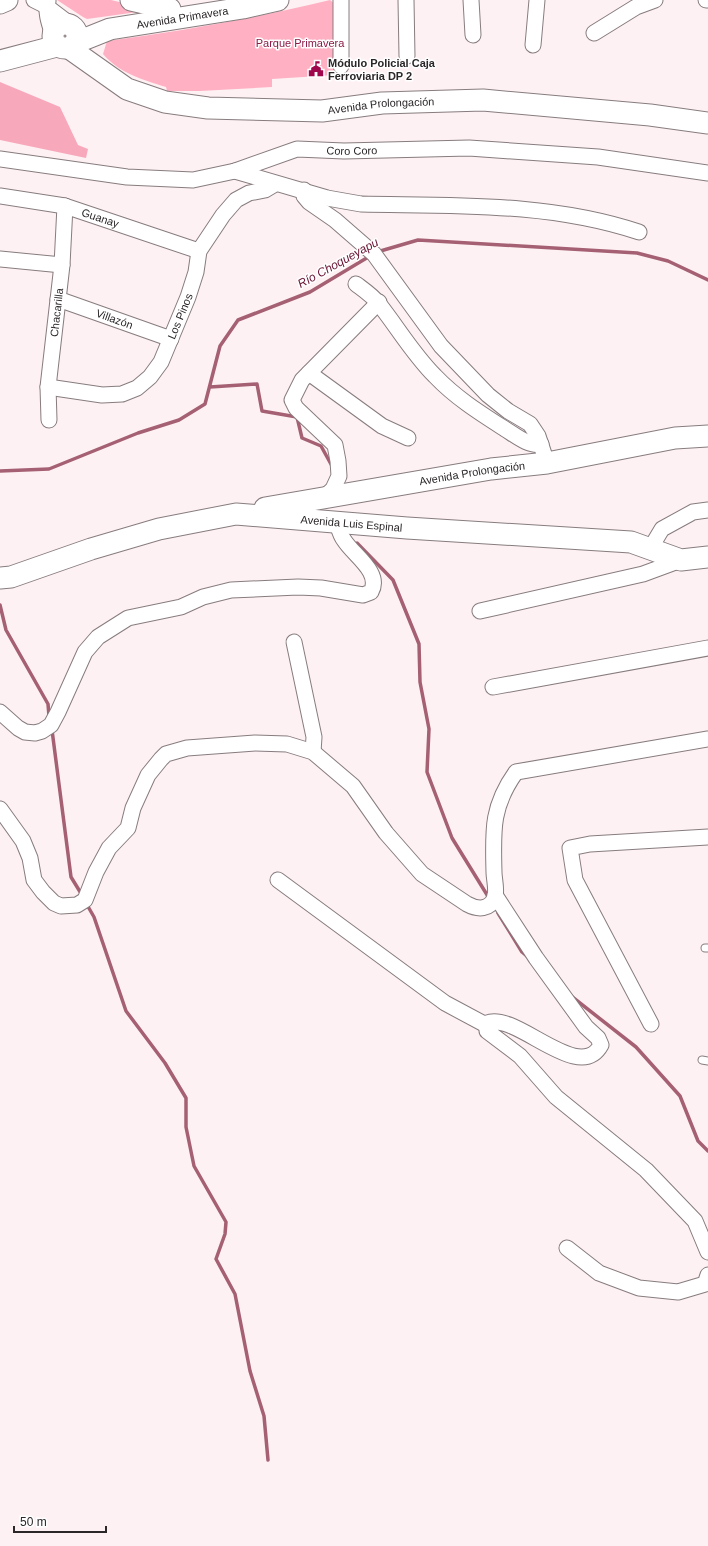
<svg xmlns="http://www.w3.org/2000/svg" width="708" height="1546" font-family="Helvetica,sans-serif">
  <rect width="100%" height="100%" fill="#fef1f4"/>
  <path fill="#ffb1c3" d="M57 0H111L152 10 87 19 83 17Z
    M330 0 335 4V75L272 79V87L200 91H167L166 87C143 80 119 73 103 54L107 41C182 31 256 18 330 0Z"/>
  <path fill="#f8a8bb" d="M0 82 60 107 78 145 88 149 86 158 0 140Z"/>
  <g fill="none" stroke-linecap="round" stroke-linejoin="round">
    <path stroke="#a56173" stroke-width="3.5" d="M377 252 418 240 637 253 668 261 708 280
      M210 387 257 384 262 411 297 417 302 438 321 446 332 466
      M0 471 49 469 138 433 179 420 205 404 220 346 238 320 310 292 370 256
      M357 543 393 580 419 644 420 682 429 729 427 772 452 838 489 898
      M0 605 6 630 48 704 49 716
      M52 730 71 877 82 895
      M86 903 94 917 126 1011 165 1063 186 1098V1127L194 1166 226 1222 225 1234 216 1259 235 1294 250 1371 264 1416 268 1460
      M498 913 522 952 528 957
      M571 996 636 1047 680 1096 698 1141 708 1151"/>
    <g stroke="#877c7e" stroke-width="9">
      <path id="lane" d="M705 948H708
        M702 1060 708 1061"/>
    </g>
    <g stroke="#877c7e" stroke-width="17">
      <g id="street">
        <path d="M34 0 46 6 71 25"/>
        <path d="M406 0 407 56"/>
        <path d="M471 0 473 35"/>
        <path d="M706 0H708"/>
        <path d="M48 1C45 11 49 23 52 32"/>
        <path d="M594 33 636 7 655 0"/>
        <path d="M533 45 537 0"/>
        <path d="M341 66V0"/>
        <path id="s1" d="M0 159 127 177 193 180 235 171 297 149 344 151 469 148 598 157 708 173"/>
        <path d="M235 171 327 198 361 204C454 206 549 202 639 232"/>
        <path d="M304 190V196L309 202 335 220 374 254 441 346 488 395 508 411 530 424 538 436 547 463"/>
        <path id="s2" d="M0 196 65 206 199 251"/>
        <path d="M0 259 62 265"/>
        <path d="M356 284C364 290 373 296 379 304 398 328 413 354 435 376 456 398 480 413 505 429 515 435 529 447 541 444"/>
        <path id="s3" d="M58 299 171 339"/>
        <path d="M309 373 382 426 408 438"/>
        <path id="s4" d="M48 387 102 395 122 394 137 388 150 377 161 362 188 297 196 272 199 251 223 215 236 200 249 193 265 190 275 184"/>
        <path id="s5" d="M49 420 48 387 62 265 65 206"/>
        <path d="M324 497 333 489 339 476 338 461 335 445 296 408 292 400 302 380 379 302"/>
        <path d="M650 549 662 529 693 512 708 510"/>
        <path d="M480 611 643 574 681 560"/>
        <path d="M294 642 314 737 313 752"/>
        <path d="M493 687 708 648"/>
        <path d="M0 712 18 728 25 732 35 733 42 731 51 725 58 712 85 652 98 637 128 618 181 607 203 597 231 590 298 587 321 588 363 595 371 592C382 572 353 555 344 540 340 535 339 529 337 523"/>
        <path d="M0 809 23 841 30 858 34 880 43 892 54 903 61 906 77 905 85 900 96 872 109 848 128 828 133 808 148 775 161 759 166 754 187 748 255 743 287 744 313 752 353 786 386 833 422 874 467 904C478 910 490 910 495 897 497 889 494 879 494 872 493 831 491 807 516 772L708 739"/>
        <path d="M278 880 445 1003 486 1025"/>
        <path d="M495 895 536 958 586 1027 598 1038 601 1045C579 1085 516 1011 487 1023V1031L520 1056 556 1097 646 1170 695 1221 708 1252"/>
        <path d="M651 1024 575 880 570 848 590 844 708 837"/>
        <path d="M567 1248 599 1273 639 1288 678 1292 705 1284 708 1275"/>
      </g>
    </g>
    <g stroke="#877c7e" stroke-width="23">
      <g id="secondary">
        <path d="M131 0 170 9"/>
        <path d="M0 3 7 0"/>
        <circle cx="65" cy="36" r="12"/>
        <path id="s6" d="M75 43 110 29 243 8 278 0"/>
        <path id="s7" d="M69 48 127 89 165 102 208 108 322 111 382 103 483 100 650 115 708 123"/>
        <path d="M0 61 57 46"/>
        <path id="s8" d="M265 508 491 469 547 463 675 438 708 436"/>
        <path id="s9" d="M0 578 11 577 91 549 159 529 236 514 407 528 631 542 681 560 708 557"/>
      </g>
    </g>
    <use href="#lane" stroke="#fff" stroke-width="7"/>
    <use href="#street" stroke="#fff" stroke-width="15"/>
    <use href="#secondary" stroke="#fff" stroke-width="21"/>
  </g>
  <defs>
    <g id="civic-bare" transform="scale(1.2)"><path d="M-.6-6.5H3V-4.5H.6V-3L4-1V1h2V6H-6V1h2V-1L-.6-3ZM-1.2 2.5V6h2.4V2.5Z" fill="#9f064c" stroke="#fff" stroke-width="2.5" paint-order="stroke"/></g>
  </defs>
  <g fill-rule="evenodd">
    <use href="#civic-bare" x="316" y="69"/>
  </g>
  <g text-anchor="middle" stroke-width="3" stroke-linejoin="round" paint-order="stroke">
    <g font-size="11" fill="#2b2728" stroke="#fff">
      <text dy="4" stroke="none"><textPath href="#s6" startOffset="111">Avenida Primavera</textPath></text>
      <text dy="4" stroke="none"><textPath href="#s7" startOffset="328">Avenida Prolongación</textPath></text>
      <text dy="4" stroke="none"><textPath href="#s1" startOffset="358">Coro Coro</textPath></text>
      <text dy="4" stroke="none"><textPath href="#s2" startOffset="103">Guanay</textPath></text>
      <text dy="4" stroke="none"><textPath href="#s5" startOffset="108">Chacarilla</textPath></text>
      <text dy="4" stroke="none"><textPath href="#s4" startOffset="176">Los Pinos</textPath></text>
      <text dy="4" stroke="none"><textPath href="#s3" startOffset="60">Villazón</textPath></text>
      <text dy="4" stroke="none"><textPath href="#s8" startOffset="210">Avenida Prolongación</textPath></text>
      <text dy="4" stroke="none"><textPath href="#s9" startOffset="361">Avenida Luis Espinal</textPath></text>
    </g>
    <g font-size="11" fill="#8b1945" stroke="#fff">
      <text x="300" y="47">Parque Primavera</text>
    </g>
    <g font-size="11" font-weight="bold" fill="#2b2728" stroke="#fff" text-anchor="start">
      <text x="328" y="67">Módulo Policial Caja<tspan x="328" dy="13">Ferroviaria DP 2</tspan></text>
    </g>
    <g font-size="12" font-style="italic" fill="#691333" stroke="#fff">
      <text transform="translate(338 263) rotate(-29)" y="4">Río Choqueyapu</text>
    </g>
  </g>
  <path d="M14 1526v6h92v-6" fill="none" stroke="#2b2728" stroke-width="2"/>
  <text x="20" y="1526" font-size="12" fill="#2b2728" stroke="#ffffff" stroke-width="3" paint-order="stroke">50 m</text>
</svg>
